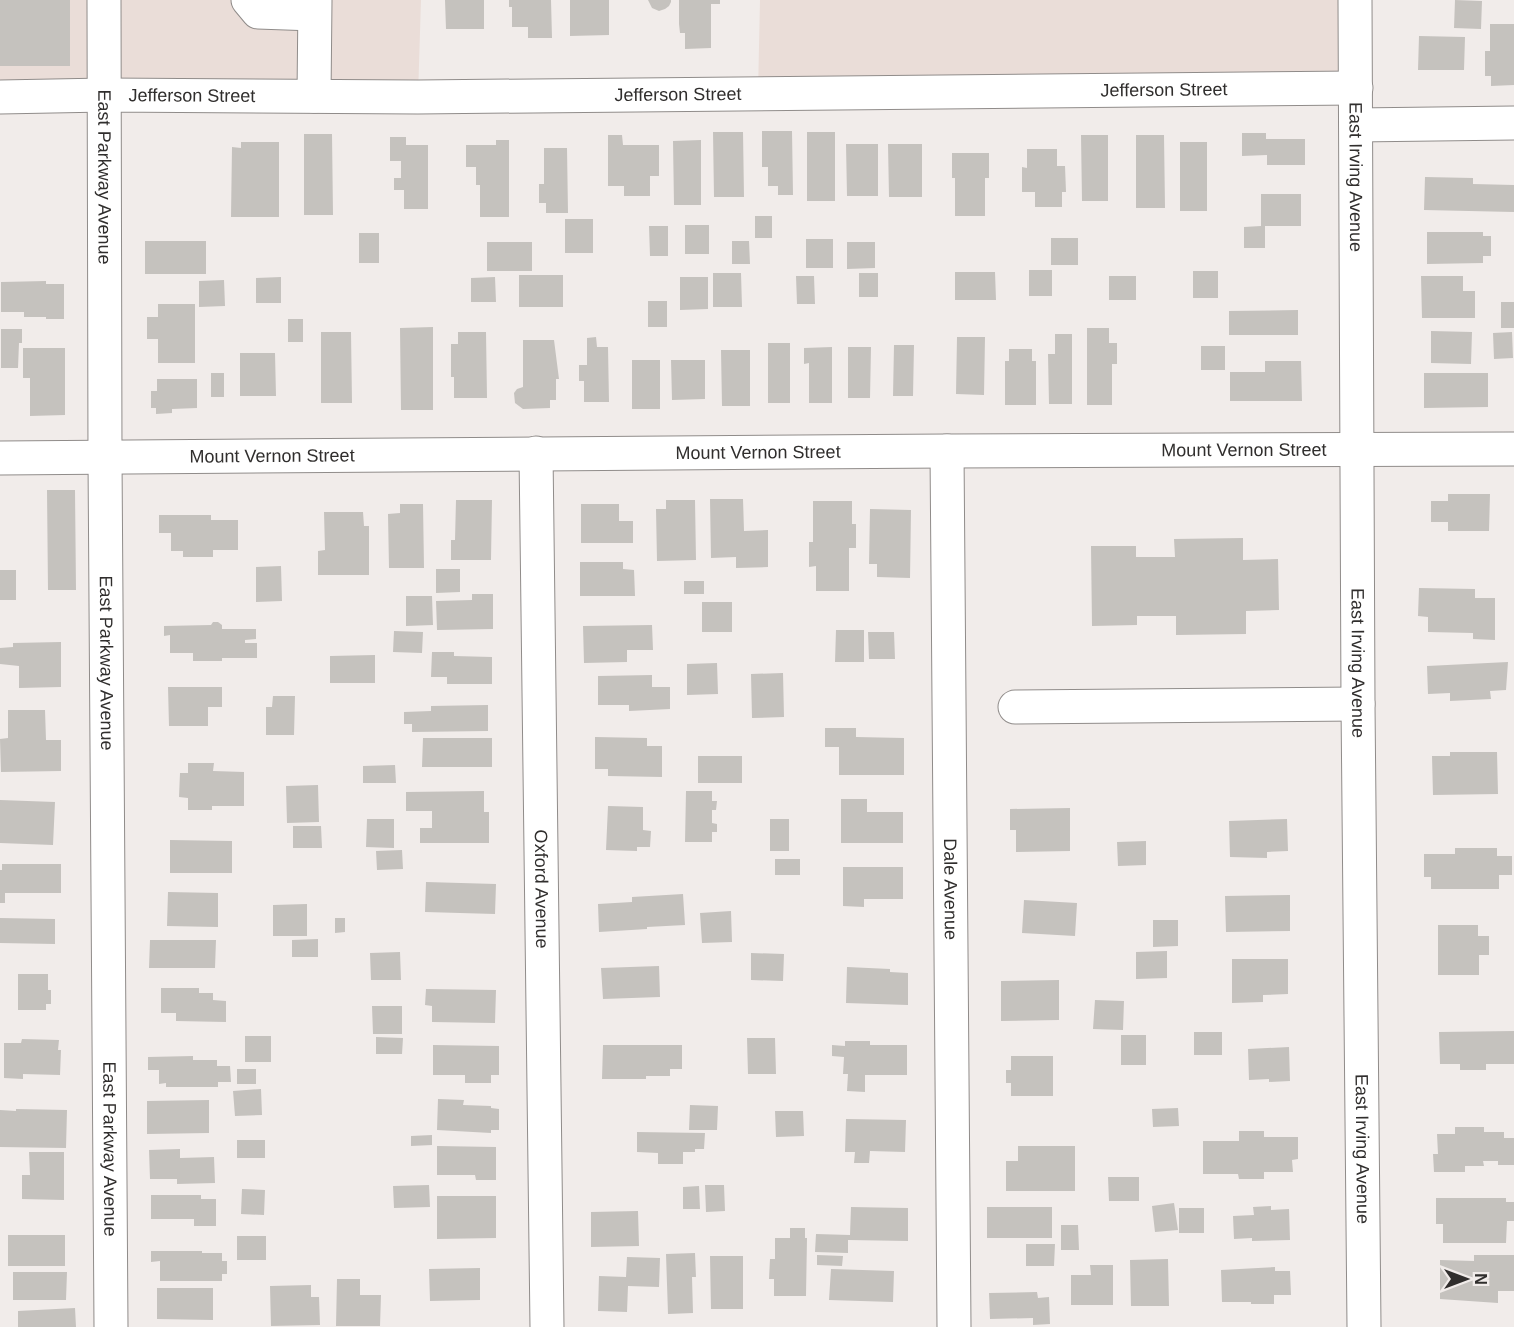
<svg xmlns="http://www.w3.org/2000/svg" width="1514" height="1327" font-family="Arial,sans-serif">
  <rect width="100%" height="100%" fill="#f1ecea"/>
  <path fill="#eaddd8" d="M0 0H421L418 97H0Z
    M760 0H1355L1356 88 758 93Z"/>
  <path fill="#c5c2be" d="M0 0H70V66H0Z
    M445 0H484V29H446Z
    M509 0H551L552 38H528V27H512V7H509Z
    M570 0H609V35L570 36Z
    M648 0H671V2L669 6 665 9 659 11 652 8Z
    M679 0H720V4H711V48L685 49V33H680L679 24Z
    M1455 0 1482 1 1481 29 1454 28Z
    M1490 24H1514V85L1491 86V76H1485V51H1490Z
    M1419 36 1465 37 1464 70H1418Z
    M762 131H792L793 195H778V186H768V167H762Z
    M713 132H743L744 197H714Z
    M807 132H835V201H807Z
    M1242 133H1266V139H1305V165H1267V155L1242 156Z
    M304 134H332L333 215H304Z
    M608 135H622L623 145H659V176H650V196H624V186H608Z
    M1081 135H1108V201H1082Z
    M1136 135H1164L1165 208H1136Z
    M390 137H406V145H428V209H404V190H394V178H401V161H390Z
    M496 140H509V217H480V185H476V167H466V145H496Z
    M701 140V205H674L673 141Z
    M241 142H279V217H231L232 147 241 148Z
    M1180 142H1207V211H1180Z
    M846 144H878V196H847Z
    M888 144H922V197H889Z
    M544 148H567L568 213H546V203H539V184H544Z
    M1027 149H1057V166H1065L1066 192H1062V207H1035V192H1022V167L1027 168Z
    M952 153H989V178H985V216H955V178H952Z
    M1425 177 1473 178V184L1514 185V212L1424 210Z
    M1261 194H1301V226H1265V248H1244V227L1261 226Z
    M755 216H772V238H755Z
    M565 219H593V253H565Z
    M685 225H709V254H685Z
    M649 226H668V256H650Z
    M1427 232H1483V236H1491V256H1483V263L1427 264Z
    M359 233H379V263H359Z
    M1051 238H1078V265H1051Z
    M806 239H833V268H806Z
    M145 241H206V274H145Z
    M732 241H749L750 264H732Z
    M487 242H532V271H487Z
    M847 242H875V268L847 269Z
    M1029 270H1052V296H1029Z
    M1193 271H1218V298H1193Z
    M955 272H995L996 300H955Z
    M713 273H741L742 307H713Z
    M859 273H878V297H859Z
    M519 275H563V307H519Z
    M796 276H814L815 304H797Z
    M1109 276H1136V300H1109Z
    M1421 276H1463V291H1475V318H1422Z
    M281 277V303H256V278Z
    M495 277 496 302H471V278Z
    M680 277H708V309L680 310Z
    M224 280 225 306 199 307V281Z
    M46 281V284H64V319H46V317H24V312H1V282Z
    M648 301H667V327H648Z
    M1501 302H1514V328H1501Z
    M158 304H195V363H158V339H147V317H158Z
    M1298 310V335H1229V311Z
    M288 319H303V342H288Z
    M433 327V410H401L400 328Z
    M1087 328H1109V343H1117V364H1112V405H1087Z
    M1 329H22V343H19L18 368H1Z
    M1431 331 1472 332 1471 364 1431 363Z
    M321 332H351L352 403H321Z
    M458 332H486L487 398H454V377H451V344H458Z
    M1512 332 1513 358 1494 359 1493 333Z
    M1055 334H1072V404H1049L1048 354H1055Z
    M596 337 597 347H608L609 402H584V381H579V365H587V338Z
    M957 337H985L984 395 956 394Z
    M523 340H554L559 379H556V400H550V408L523 409 515 403 514 393 517 389 523 387Z
    M768 343H790V403H768Z
    M894 345H914L913 396H893Z
    M1201 346H1225V370H1201Z
    M832 347V403H809V363L804 364V348Z
    M848 347H871L870 398H848Z
    M23 348H65V415L30 416V378H23Z
    M1009 349H1032V361H1036V405H1005V361H1009Z
    M721 350H750V406H722Z
    M240 353H275L276 396H240Z
    M632 360H660V409H632Z
    M671 360H705V399L672 400Z
    M1265 361H1301L1302 401H1230V372H1265Z
    M211 373H224V397H211Z
    M1424 373H1488V407L1424 408Z
    M157 379H197V408L172 409V413L156 414V408H151V391H157Z
    M47 490H75L76 590H48Z
    M1448 494H1490L1489 531H1448V522H1431V501H1448Z
    M710 499H743L744 531 768 530V567L736 568V557L711 558Z
    M456 500H492L491 560H451V540H455Z
    M666 500H695L696 560 657 561 656 509H666Z
    M813 501H852V524H856V548H849V591H816V566L809 567V542H813Z
    M400 504H423L424 568H389L388 514 400 513Z
    M581 504H619V521H633V543H581Z
    M870 509 911 510 910 578 877 577V564H869Z
    M324 512H363L364 526H369V575H318V551L325 550Z
    M159 515H211V520H238V550H213V557H183V551H171V533H159Z
    M1243 538V560L1278 559 1279 610 1246 611V634L1176 635V616H1137V625L1092 626 1091 546H1136V557H1175L1174 539Z
    M580 562H623V569L634 570 635 596H580Z
    M281 566 282 601 256 602V567Z
    M436 569H460V592L436 593Z
    M0 570H16V600H0Z
    M684 581H704V594H684Z
    M1419 588 1475 589V598H1495V640L1473 639V633L1428 632V617L1418 616Z
    M472 594H493V629L437 630 436 601 472 600Z
    M406 596H432L433 625 406 626Z
    M702 602H732V632H702Z
    M213 622H218L222 625V629H256V639L245 640V643H257V658H222V661H193V653H170V635L164 636V626L211 625Z
    M652 625 653 650H627V662L584 663 583 626Z
    M836 630H864V662H835Z
    M394 631 423 632 422 653 393 652Z
    M868 632H894L895 659H869Z
    M61 642V687L19 688V666L0 664V648L13 647V643Z
    M432 652H454V656L492 657V684H447V677H431Z
    M375 655V683H330V656Z
    M1508 662 1506 690 1490 691 1491 699 1450 701V693L1428 694 1427 666Z
    M717 663 718 694 687 695V664Z
    M783 673 784 717 752 718 751 674Z
    M652 675V687H670V709L629 711V705H598V676Z
    M168 687H222V707H208V726H169Z
    M273 696H295L294 735H266V707H272Z
    M488 705V731L412 732V724H404V712L431 711V706Z
    M8 710H45L46 740H61V771L1 772 0 739 8 738Z
    M825 728H856V737L904 738V775H839V747H825Z
    M595 737 647 738V746H662V777L608 776V769H595Z
    M423 738H492V767H422Z
    M1450 752H1497L1498 794 1433 795 1432 756H1450Z
    M698 756H742V783H698Z
    M188 763H214L213 771 244 772V806H212V810H188V798L179 797 180 773H188Z
    M395 765 396 783H363V766Z
    M318 785 319 822 287 823 286 786Z
    M484 791V812H489V843H420V828H432V811H406V792Z
    M686 791H712V801H717L716 810H712V823L717 824V832H712V842H685Z
    M841 799H867V812H903V843H841Z
    M0 800 55 802 53 845 0 843Z
    M608 806 643 807V830L651 831 650 847H637V851L606 850Z
    M1070 808V851L1016 852V830H1010V809Z
    M367 819H394V848L366 847Z
    M770 819H789V851H770Z
    M1287 819 1288 851 1267 852V858L1230 857 1229 821Z
    M293 826H321L322 848H293Z
    M170 840 232 841V873H170Z
    M1146 841V865L1118 866 1117 842Z
    M1455 848H1497V856H1512V875H1499V889H1431V877H1424V854H1455Z
    M402 850 403 869 377 870 376 851Z
    M775 859H800V875H775Z
    M2 864H61V893H5V903H0V870H2Z
    M843 867H903V899H864V907L843 906Z
    M426 882 496 884 495 914 425 912Z
    M168 892 218 893V927L167 926Z
    M683 894 685 925 647 927V929L599 932 598 904 632 902V897Z
    M1290 895V931L1226 932 1225 896Z
    M1024 900 1077 903 1075 936 1022 933Z
    M307 904V936H273V905Z
    M731 911 732 942 702 943 700 913Z
    M0 918 55 919V944L0 943Z
    M335 918H345V932L335 933Z
    M1153 920H1178V946L1153 947Z
    M1438 925H1478V936H1489V955H1479V975H1438Z
    M318 939V957H292V940Z
    M150 940H216L215 968H149Z
    M1167 951V978L1136 979V952Z
    M400 952 401 980H371L370 953Z
    M751 953 784 954 783 981 751 980Z
    M1232 959H1288V994L1263 995V1002L1232 1003Z
    M659 966 660 997 603 999 601 968Z
    M847 967 890 969V972L908 973V1005L846 1003Z
    M18 974H48V990H51V1004H46V1010H18Z
    M1059 980V1020L1001 1021V981Z
    M161 988H199V993H213V1000L226 1001V1022L176 1021V1013H161Z
    M426 989 496 990 495 1023 432 1022V1006L425 1005Z
    M1095 1000 1124 1001 1123 1030 1093 1029Z
    M372 1006H402V1034H373Z
    M1514 1031V1064H1486V1070H1460V1064H1440L1439 1032Z
    M1194 1032H1222V1055H1194Z
    M1121 1035H1146V1065H1121Z
    M245 1036H271V1062H245Z
    M376 1037 403 1038 402 1054H376Z
    M747 1038H775L776 1074H748Z
    M22 1039 59 1040 58 1050H61L60 1075 23 1074V1079L4 1078V1043H21Z
    M845 1041H870V1045H907V1075H865V1092L847 1091 848 1074H843L844 1057 832 1056V1045L845 1046Z
    M433 1045 499 1046V1075H491V1083H465V1075H433Z
    M603 1045H682V1069H670V1076H646V1079H602Z
    M1289 1047 1290 1081 1269 1082V1079L1249 1080 1248 1049Z
    M193 1056V1060H217V1066H230L231 1082H218V1087H166V1083L159 1084V1070H148V1057Z
    M1011 1056H1053V1096H1011V1083H1006V1070H1011Z
    M237 1069H256V1084H237Z
    M261 1089 262 1115 235 1116 233 1091Z
    M438 1099 464 1100 463 1105 491 1106V1108L499 1109V1130H491V1133L437 1130Z
    M209 1100V1133L147 1134V1101Z
    M690 1105 718 1106 717 1130H689Z
    M1178 1108 1179 1126 1153 1127 1152 1109Z
    M16 1109 67 1110 66 1148 0 1147V1110L16 1111Z
    M775 1111H803L804 1136 776 1137Z
    M846 1119 906 1120 905 1152 870 1151 869 1163H854L855 1152H845Z
    M1455 1127H1484V1132H1504V1138H1514V1165H1498V1161H1483L1484 1166H1465V1172H1434L1433 1154H1438L1437 1134H1455Z
    M1239 1131H1264V1137H1298V1159L1292 1160 1293 1172H1264V1179H1239L1238 1174H1203V1141H1239Z
    M637 1132 705 1133 704 1149H695V1152H683V1164H658V1153L637 1152Z
    M432 1135V1145L411 1146V1136Z
    M237 1140H265V1158H237Z
    M437 1146 496 1147V1180H476L475 1175H437Z
    M1018 1146H1075V1191H1006V1161H1018Z
    M180 1149V1158L214 1157 215 1183 177 1184V1179H150L149 1150Z
    M29 1152H64V1200L22 1199V1175H30Z
    M1108 1177H1139V1201H1109Z
    M429 1185 430 1207 394 1208 393 1186Z
    M705 1185H724L725 1211 706 1212Z
    M699 1186 700 1209H683V1187Z
    M242 1189 265 1190 264 1215 241 1214Z
    M151 1195H201V1199H216V1226H194V1219H151Z
    M437 1196H496V1238L437 1239Z
    M1436 1198H1506V1202H1514V1221H1507L1506 1243H1443V1224H1436Z
    M1174 1203 1178 1230 1155 1232 1152 1206Z
    M1271 1206V1210L1289 1209 1290 1240 1252 1241V1238L1234 1239 1233 1216 1254 1215 1253 1207Z
    M851 1207 908 1208V1241L848 1240V1253L815 1252 816 1234 850 1235Z
    M987 1207H1052V1238H987Z
    M1179 1208H1204V1233H1179Z
    M638 1211 639 1246 591 1247V1212Z
    M1061 1225H1078L1079 1250H1061Z
    M790 1228H805V1238H807L806 1296H774V1279H769L770 1259H775V1238H790Z
    M8 1235H65V1266H8Z
    M237 1236H266V1260H237Z
    M1026 1244H1055L1054 1266H1026Z
    M151 1251H202V1253H222V1261H227V1274H222V1281H160V1261L151 1262Z
    M695 1253 696 1277H692L693 1313 668 1314 666 1254Z
    M817 1255 843 1256 842 1266 817 1265Z
    M1474 1255H1514V1291H1498V1303L1440 1299V1260L1474 1261Z
    M710 1256H743V1309H711Z
    M627 1257 660 1258 659 1287 628 1286 627 1312 598 1311 599 1276 626 1277Z
    M1168 1259 1169 1306H1131L1130 1260Z
    M1090 1265H1113V1305H1071V1275H1091Z
    M1275 1267V1271H1290L1291 1295H1274V1304H1251V1302H1222L1221 1270Z
    M480 1268V1300L430 1301 429 1269Z
    M831 1269 894 1271 893 1302 829 1300Z
    M13 1272H67L66 1300H13Z
    M337 1279H360V1295H381L380 1326H336Z
    M311 1285V1297H319L320 1325 271 1326 270 1286Z
    M157 1288H213V1320L157 1319Z
    M1037 1292 1038 1298 1049 1297 1050 1324 1033 1325V1318L990 1319 989 1293Z
    M75 1308 76 1327H18V1311Z"/>
  <g fill="none" stroke-linecap="round" stroke-linejoin="round">
    <g stroke="#908c8a" stroke-width="35">
      <g id="minor">
        <path id="s1" d="M104 0 105 458 111 1327"/>
        <path d="M248 0 258 12 314 14"/>
        <path id="s2" d="M1355 0 1358 704 1364 1327"/>
        <path d="M314 96 315 0"/>
        <path id="s3" d="M0 97 105 95 418 97 1356 88"/>
        <path d="M1356 125 1514 123"/>
        <path id="s4" d="M947 451 954 1327"/>
        <path id="s5" d="M536 453 547 1327"/>
        <path id="s6" d="M0 458 947 451 1514 449"/>
        <path d="M1015 707 1358 704"/>
      </g>
    </g>
    <use href="#minor" stroke="#fff" stroke-width="33"/>
  </g>
  <g text-anchor="middle" stroke-width="4.5" stroke-linejoin="round" paint-order="stroke">
    <g font-size="18" fill="#302e2d" stroke="#f1ecea">
      <text dy="6" stroke="none"><textPath href="#s3" startOffset="1164">Jefferson Street</textPath></text>
      <text dy="6" stroke="none"><textPath href="#s3" startOffset="678">Jefferson Street</textPath></text>
      <text dy="6" stroke="none"><textPath href="#s3" startOffset="192">Jefferson Street</textPath></text>
      <text dy="6" stroke="none"><textPath href="#s1" startOffset="177">East Parkway Avenue</textPath></text>
      <text dy="6" stroke="none"><textPath href="#s2" startOffset="177">East Irving Avenue</textPath></text>
      <text dy="6" stroke="none"><textPath href="#s6" startOffset="1244">Mount Vernon Street</textPath></text>
      <text dy="6" stroke="none"><textPath href="#s6" startOffset="758">Mount Vernon Street</textPath></text>
      <text dy="6" stroke="none"><textPath href="#s6" startOffset="272">Mount Vernon Street</textPath></text>
      <text dy="6" stroke="none"><textPath href="#s1" startOffset="663">East Parkway Avenue</textPath></text>
      <text dy="6" stroke="none"><textPath href="#s2" startOffset="663">East Irving Avenue</textPath></text>
      <text dy="6" stroke="none"><textPath href="#s4" startOffset="438">Dale Avenue</textPath></text>
      <text dy="6" stroke="none"><textPath href="#s5" startOffset="436">Oxford Avenue</textPath></text>
      <text dy="6" stroke="none"><textPath href="#s1" startOffset="1149">East Parkway Avenue</textPath></text>
      <text dy="6" stroke="none"><textPath href="#s2" startOffset="1149">East Irving Avenue</textPath></text>
    </g>
  </g>
  <g transform="translate(1466 1279) rotate(90)" stroke="#f1ecea" stroke-width="4.5" paint-order="stroke">
  <path d="M0-4.5L10 22L0 15L-10 22Z" fill="#302e2d"/>
  <text y="-9" font-size="16" font-weight="bold" text-anchor="middle" fill="#302e2d">N</text>
  </g>
</svg>
